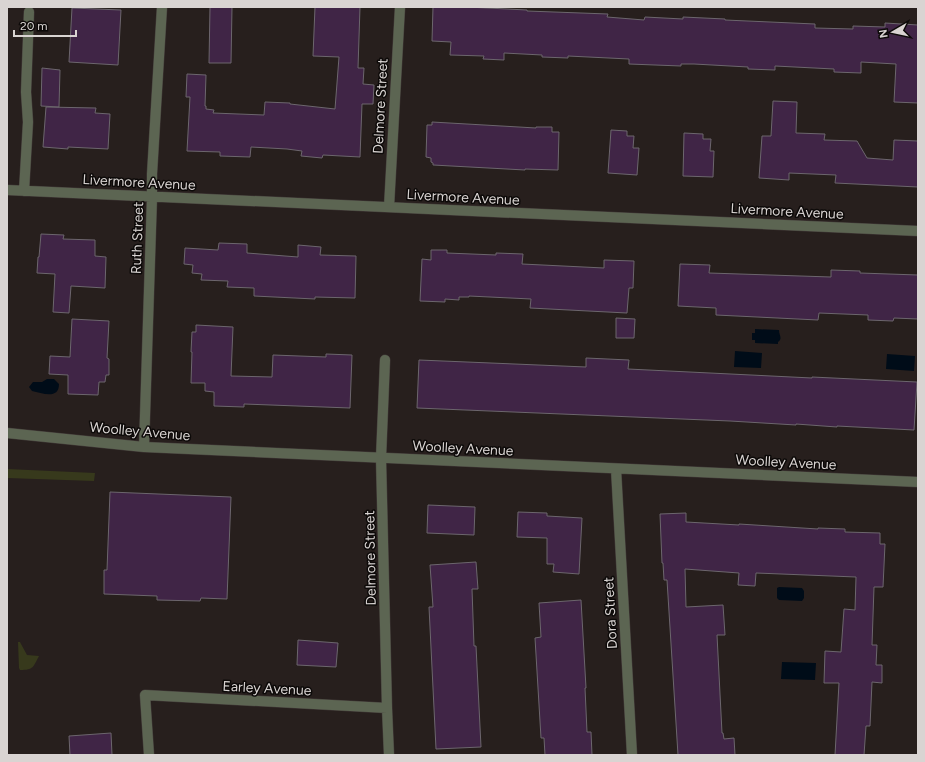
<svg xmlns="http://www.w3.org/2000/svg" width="925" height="762" font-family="Figtree,sans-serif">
  <rect width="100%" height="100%" fill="#271f1d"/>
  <path fill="#37391c" d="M7 469 95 473 94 481 7 478Z
    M18 642H20L21 644 27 655 39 656C33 667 34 670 20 670L19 668Z"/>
  <path fill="#000c18" d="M755 329 779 330C779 336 783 338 778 342V344L755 343V340H752V333H755Z
    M735 351 762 353 761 368 734 367Z
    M887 354 915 356 914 371 886 369Z
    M47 379H54L59 384C59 400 42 393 32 391L29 387 33 382H42Z
    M779 587 802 588 804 591V598L802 601 779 600 777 598V588Z
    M782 662 816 663 815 680 781 679Z"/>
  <path fill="#402546" stroke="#6c666d" d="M210 7H232L231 63H209Z
    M315 7H360L358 68H364L363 84 374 85 373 104H362L360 157 323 155 322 158 301 156 302 151 287 149 251 147 250 157 220 156V152L187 151 190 97H186L187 74 206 75 205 106H206V109L214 110 213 113 264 115 265 102 290 103V104L335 109 339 57 313 56Z
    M433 7H467L527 10V11L608 14 607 17 644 20 645 17 683 19V17L725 19V20L815 24V28L853 29V26L885 27V23L918 25V103L894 102 896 64 861 62V73L834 72V69L775 66V70L748 69V67L694 64H681V66L629 64V59L568 56V58L542 57V55L504 53V60L483 59 484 56 450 55 451 42 432 41Z
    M72 8 121 10 118 65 69 62Z
    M42 68 60 70 59 107 41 106Z
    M773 101 797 102 796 133 825 134 824 140 857 141 867 158 893 160 894 140 918 141V187L835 183 836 175 789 173V180L759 178 762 136H771Z
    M46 107 96 108 95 113 110 114 108 149 68 147V149L43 147Z
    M432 122 536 128V127H552V132H559L558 170 525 169V170L433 165V163L431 162V158L426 157 427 125H432Z
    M611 130 627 131V136H634L633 148H639L637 175 608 173Z
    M684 133 703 134V139H711L710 151H714L713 177 683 176Z
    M41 234 64 235 63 239 95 240V256L106 257 105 288 71 286 69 313 53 312 55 274 37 273 38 257H39Z
    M219 243 247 244V253L298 257V245L321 247 320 255 356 256 355 298 315 297V299L254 296V288L227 287 228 281 201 280 202 274 192 273 193 265 184 264 185 248 218 250Z
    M431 250H447V253L496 255V253L523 254 522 264 604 268V260L634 261 633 288H629L627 313 530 308 531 299 469 296V297H459V300L445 299V302L420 301 422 259 431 260Z
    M680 264 710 265 709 273 831 277V270L860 271V273L918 275V319L894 318 893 321 868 320V315L819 313 818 320 716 315V308L678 306Z
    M616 318 635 319 634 338H616Z
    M72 319 109 321 107 358 109 359V375H106L105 382H99L98 395 68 394V375L49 374 50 356 70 357Z
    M196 325 233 327 231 376 272 377 273 355 326 357V354L352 355 350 408 244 404V407L214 406V392L205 391V383H191L192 352H191L192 332H196Z
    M586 358 629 360 628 369 812 378V377L917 382 914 430 837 426V427L796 424V425L730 421 417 408 419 360 586 367Z
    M110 492 231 497 227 599 201 598 200 601 157 600V596L104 594V570H107Z
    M428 505 475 507 474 535 427 533Z
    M518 512 547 513V516L582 518 579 574 553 572 554 564H547V538L517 537Z
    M686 513V522L739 525V524L818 529V528L845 529V532L880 533V544H885L883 587H874L872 645H877L876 665H882V683L872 682 870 726H866L864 755H835L839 683H824L825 651 841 652 844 609 855 610 856 577 756 573 755 586 738 585 739 573 685 569 686 607 723 605 725 635H717L722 733H723L724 739 734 738 735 755H678L667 580H664L663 563H662L660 514Z
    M476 562 478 589H472L474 646H476L481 747 436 749 429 607H433L430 565Z
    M581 600 586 688H585L587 732H591L592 755H545L544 738H541L535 638 541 637 539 603Z
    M298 640 338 643 336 667 297 665Z
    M111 733 112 755H70L69 736Z"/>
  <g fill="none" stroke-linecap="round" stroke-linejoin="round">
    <g stroke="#433c3a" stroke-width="11">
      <path id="minor" d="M7 190 918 231
        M24 191 28 122 26 92 29 12
        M389 207 400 7
        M385 360 381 458 387 708 389 755
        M7 433 144 447 918 482
        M144 447 152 197V174L162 7
        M616 469 632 755
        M149 755 145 695 387 708"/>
    </g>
    <use href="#minor" stroke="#5c6552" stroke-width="10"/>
  </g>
  <g text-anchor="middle" stroke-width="3" stroke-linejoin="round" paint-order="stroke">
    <g font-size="14" fill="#d9d4d2" stroke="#0d0a09">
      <text transform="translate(380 106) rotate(-87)" y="5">Delmore Street</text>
      <text transform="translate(139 182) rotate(3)" y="5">Livermore Avenue</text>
      <text transform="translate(463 197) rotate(3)" y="5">Livermore Avenue</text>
      <text transform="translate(787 211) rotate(3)" y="5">Livermore Avenue</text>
      <text transform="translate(137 238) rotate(-88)" y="5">Ruth Street</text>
      <text transform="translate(140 431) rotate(5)" y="5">Woolley Avenue</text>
      <text transform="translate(463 448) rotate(3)" y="5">Woolley Avenue</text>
      <text transform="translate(786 462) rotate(3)" y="5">Woolley Avenue</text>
      <text transform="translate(370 558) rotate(-91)" y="5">Delmore Street</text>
      <text transform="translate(610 613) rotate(-93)" y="5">Dora Street</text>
      <text transform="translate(267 688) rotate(3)" y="5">Earley Avenue</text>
    </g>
  </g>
  <rect width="925" height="762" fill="none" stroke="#d9d4d2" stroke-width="16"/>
  <g transform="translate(893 32) rotate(261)" stroke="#0d0a09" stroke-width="3" paint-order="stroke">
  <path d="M0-3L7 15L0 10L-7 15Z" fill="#d9d4d2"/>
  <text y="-6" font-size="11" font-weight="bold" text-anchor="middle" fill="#d9d4d2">N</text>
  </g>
  <path d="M14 30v6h62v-6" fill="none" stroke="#d9d4d2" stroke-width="2"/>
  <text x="20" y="30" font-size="12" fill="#d9d4d2" stroke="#0d0a09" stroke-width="3" paint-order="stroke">20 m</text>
</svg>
